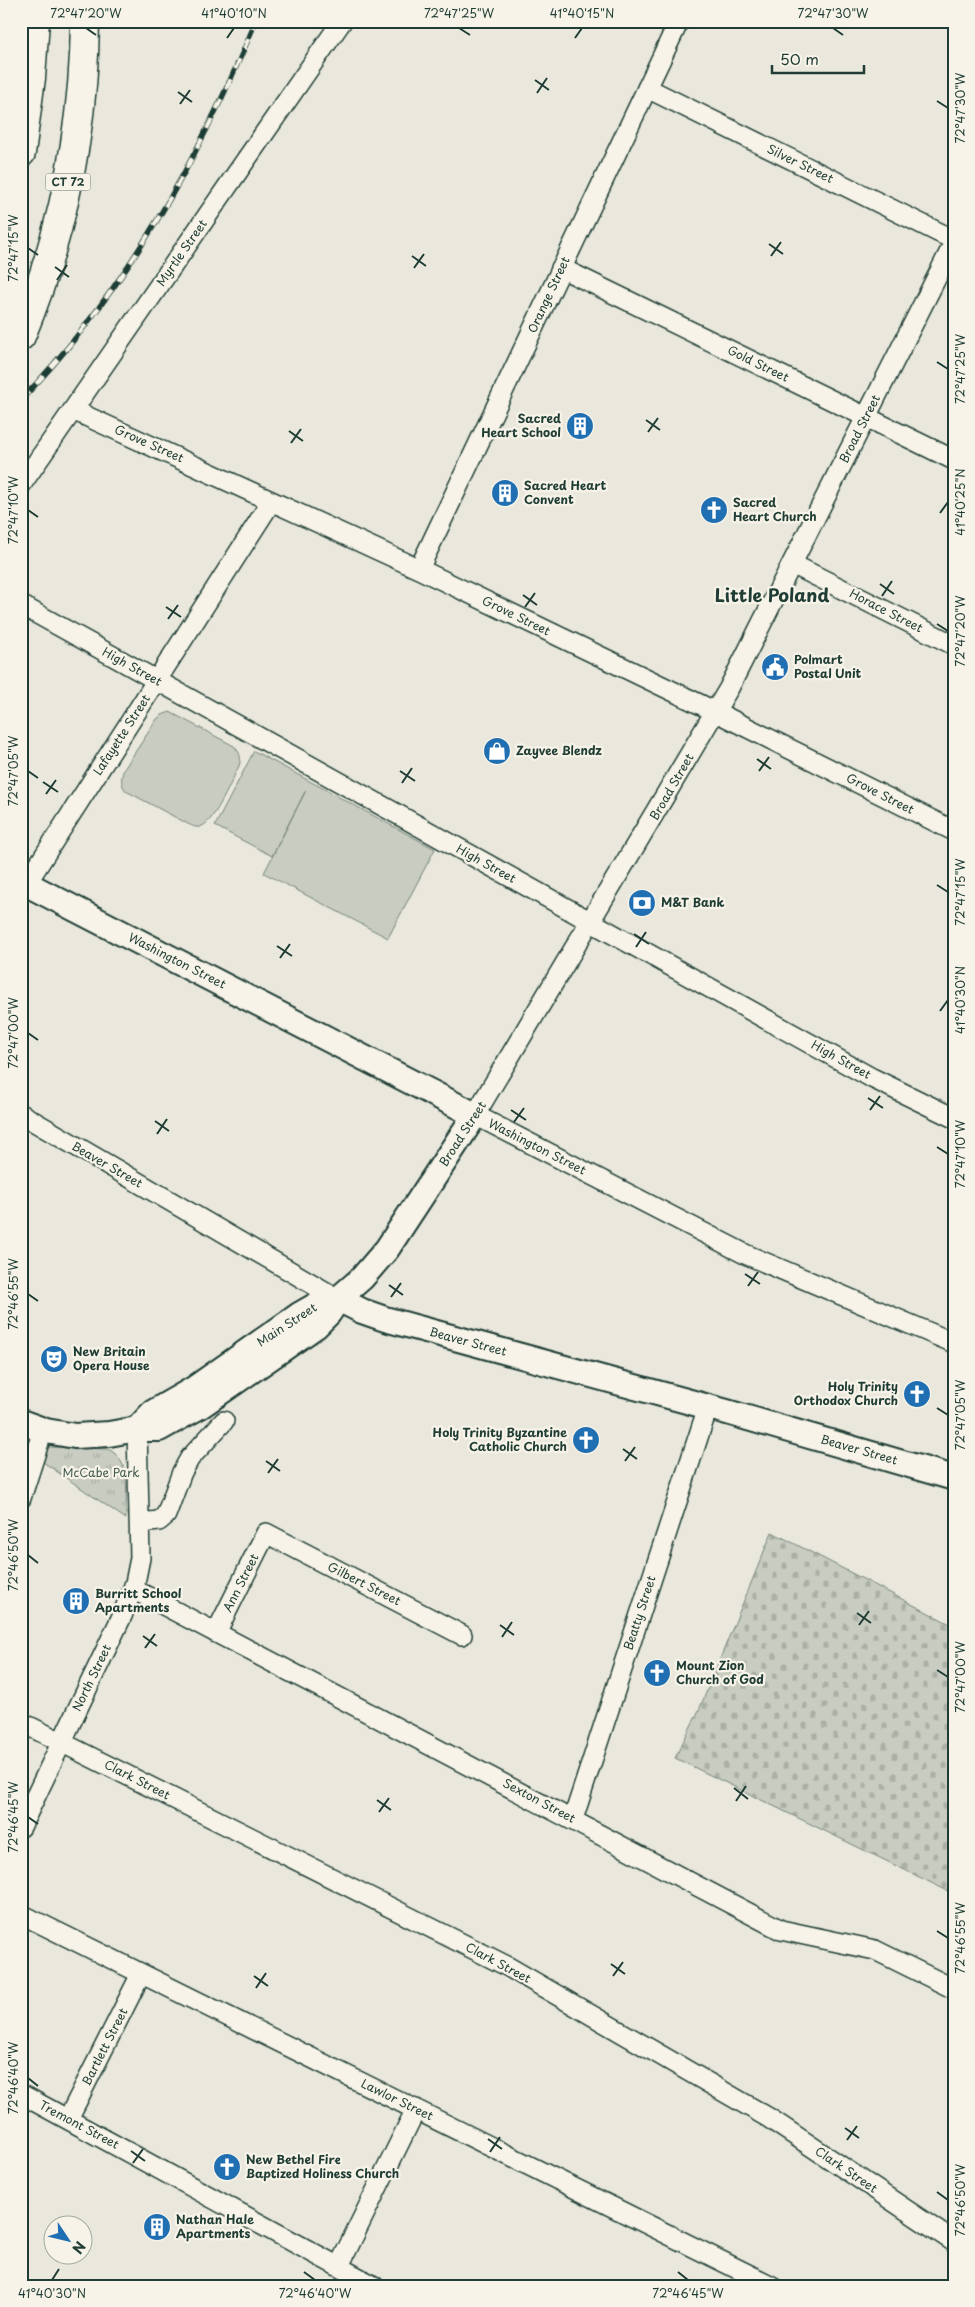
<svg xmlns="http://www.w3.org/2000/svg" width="975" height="2307" font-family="'Playpen Sans',sans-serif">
  <defs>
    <pattern id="cemetery-stones" width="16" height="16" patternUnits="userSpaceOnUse" patternTransform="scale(1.25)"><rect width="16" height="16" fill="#c8ccc1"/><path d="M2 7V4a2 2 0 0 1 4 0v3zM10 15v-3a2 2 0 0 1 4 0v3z" fill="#abb0a6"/></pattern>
    <pattern id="park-tufts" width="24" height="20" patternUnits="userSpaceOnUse" patternTransform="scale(1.25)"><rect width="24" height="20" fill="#c8ccc1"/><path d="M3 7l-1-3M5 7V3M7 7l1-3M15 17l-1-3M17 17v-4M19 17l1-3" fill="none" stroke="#abb0a6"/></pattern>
  </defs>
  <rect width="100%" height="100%" fill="#eae8dd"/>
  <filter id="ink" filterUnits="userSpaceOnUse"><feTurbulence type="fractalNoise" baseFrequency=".02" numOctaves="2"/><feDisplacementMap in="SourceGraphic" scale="10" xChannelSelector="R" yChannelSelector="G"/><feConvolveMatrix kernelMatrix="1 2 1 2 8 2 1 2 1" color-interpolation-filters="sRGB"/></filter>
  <g filter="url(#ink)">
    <path fill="url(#cemetery-stones)" stroke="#74847a" d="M772 1532 954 1626V1894L675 1758 699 1710Z"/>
    <path fill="url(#park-tufts)" stroke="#74847a" d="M48 1447 108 1449C133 1461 125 1495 126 1519L43 1462Z"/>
    <path fill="#c8ccc1" stroke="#74847a" d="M170 712 234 746C240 753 242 757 239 766 232 780 215 821 202 826 197 829 193 826 188 824L126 791C120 783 121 778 124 769L157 719 162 715Z
      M254 751 435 849 388 938 264 873 306 790 272 856 215 826Z"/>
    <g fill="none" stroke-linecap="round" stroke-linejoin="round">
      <g stroke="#1f3d34" stroke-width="22">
        <path id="minor" d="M647 88 954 240
          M954 243 729 688 475 1115 745 1254 954 1343
          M561 268 954 460
          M73 410 419 569 716 712 954 831
          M21 485 342 21
          M792 564 954 645
          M419 569 679 21
          M21 605 872 1078 954 1118
          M21 892 271 502
          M21 1114 338 1299
          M21 1498 43 1430
          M140 1523 159 1521 166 1515 182 1472 190 1458 224 1421
          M133 1589 781 1930 875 1950 954 1989
          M216 1633 266 1533 462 1635
          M21 1722 505 1965 769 2118 954 2242
          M573 1819 708 1407
          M21 1827 122 1616 135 1583 140 1558 137 1429
          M21 1914 772 2286
          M21 2094 374 2286
          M68 2119 141 1974
          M339 2266 416 2109"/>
      </g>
      <g stroke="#1f3d34" stroke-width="28">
        <path id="major" d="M21 881 475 1115 387 1249 362 1278 338 1299 329 1313 316 1326 202 1405 159 1429H137L109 1434 75 1436 46 1431 21 1422
          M338 1299 362 1311 385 1319 727 1412 954 1478
          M137 1429 152 1413 192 1390 299 1315 320 1303 338 1299"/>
      </g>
      <g stroke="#1f3d34" stroke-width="31">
        <path id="highway" d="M21 153 31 78 35 21
          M21 336C62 237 84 129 85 21"/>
      </g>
      <use href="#minor" stroke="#f7f3e8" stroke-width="19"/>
      <use href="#major" stroke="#f7f3e8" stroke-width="24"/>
      <use href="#highway" stroke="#f7f3e8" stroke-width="28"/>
      <g stroke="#1f3d34" stroke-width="5.5">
        <path id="rail" d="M21 400C126 291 198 160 256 21"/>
      </g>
      <use href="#rail" stroke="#f7f3e8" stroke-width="4" stroke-dasharray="11" stroke-linecap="butt"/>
    </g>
  </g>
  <path fill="none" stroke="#1f3d34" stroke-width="2" d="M86 28 96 35M459 28 470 35M833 28 843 35M227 38 234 28M575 38 582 28M535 80 549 90M178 92 192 102M537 93 547 78M937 101 948 108M180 104 190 90M769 244 783 254M28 248 38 255M412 256 426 266M771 256 781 242M55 267 69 277M414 268 424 254M57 280 67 265M937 362 948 369M646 420 660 430M289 431 303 441M648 432 658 418M291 443 301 429M28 510 38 517M940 513 948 502M880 584 894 594M523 595 537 605M882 596 892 581M166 607 181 617M525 607 535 593M168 619 178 605M937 624 948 631M757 759 771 769M28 771 38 778M400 771 415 781M759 771 769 757M43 782 58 792M402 783 412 768M46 794 56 780M937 885 948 892M634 934 649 944M277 946 292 956M636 947 646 932M280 958 290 944M940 1011 948 1000M28 1033 38 1040M868 1098 883 1108M511 1110 526 1120M870 1110 880 1096M155 1121 169 1131M514 1122 524 1108M157 1134 167 1119M937 1147 948 1154M745 1274 760 1284M389 1285 403 1295M748 1286 758 1272M28 1294 38 1301M391 1297 401 1283M937 1408 948 1415M623 1449 637 1459M266 1461 280 1471M625 1461 635 1447M268 1473 278 1459M28 1555 38 1563M857 1613 871 1623M500 1625 514 1635M859 1625 869 1611M143 1636 157 1646M502 1637 512 1622M145 1648 155 1634M937 1670 948 1677M734 1788 748 1799M377 1800 391 1810M736 1801 746 1786M379 1812 389 1798M28 1817 38 1824M937 1931 948 1938M611 1964 625 1974M254 1976 268 1986M613 1976 623 1962M256 1988 266 1973M28 2078 38 2086M845 2128 859 2138M488 2139 502 2149M847 2140 857 2126M131 2151 145 2161M490 2152 500 2137M133 2163 143 2149M937 2192 948 2200M304 2272 315 2280M678 2272 688 2280M52 2280 59 2269"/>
  <defs>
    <g id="building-disc" transform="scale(1.4375)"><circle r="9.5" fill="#1f6fb2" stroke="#f7f3e8"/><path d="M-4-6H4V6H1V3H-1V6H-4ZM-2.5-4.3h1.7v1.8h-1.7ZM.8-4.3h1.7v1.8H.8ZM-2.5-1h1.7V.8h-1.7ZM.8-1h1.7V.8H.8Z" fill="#fff"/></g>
    <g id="church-disc" transform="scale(1.4375)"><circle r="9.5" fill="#1f6fb2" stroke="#f7f3e8"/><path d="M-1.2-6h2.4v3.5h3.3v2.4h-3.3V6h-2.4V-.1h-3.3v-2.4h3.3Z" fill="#fff"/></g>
    <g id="civic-disc" transform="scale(1.4375)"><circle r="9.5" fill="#1f6fb2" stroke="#f7f3e8"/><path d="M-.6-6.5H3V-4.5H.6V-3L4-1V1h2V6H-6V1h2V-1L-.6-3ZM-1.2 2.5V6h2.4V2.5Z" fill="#fff"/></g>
    <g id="shop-disc" transform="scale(1.4375)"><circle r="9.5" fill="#1f6fb2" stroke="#f7f3e8"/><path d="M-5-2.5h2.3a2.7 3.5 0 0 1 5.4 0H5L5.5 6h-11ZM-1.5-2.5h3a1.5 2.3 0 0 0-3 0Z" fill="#fff"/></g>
    <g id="bank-disc" transform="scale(1.4375)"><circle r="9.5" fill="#1f6fb2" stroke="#f7f3e8"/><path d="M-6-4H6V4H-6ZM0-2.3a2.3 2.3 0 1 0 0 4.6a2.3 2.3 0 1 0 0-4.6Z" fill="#fff"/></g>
    <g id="theatre-disc" transform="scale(1.4375)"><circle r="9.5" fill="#1f6fb2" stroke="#f7f3e8"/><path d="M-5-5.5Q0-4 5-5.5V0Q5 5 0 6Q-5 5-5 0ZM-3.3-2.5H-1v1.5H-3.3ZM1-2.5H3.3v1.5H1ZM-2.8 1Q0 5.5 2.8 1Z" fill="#fff"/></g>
  </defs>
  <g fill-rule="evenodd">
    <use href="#building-disc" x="580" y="426"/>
    <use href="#building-disc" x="505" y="493"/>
    <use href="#church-disc" x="714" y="510"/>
    <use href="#civic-disc" x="775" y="667"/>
    <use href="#shop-disc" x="497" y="751"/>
    <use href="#bank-disc" x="642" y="903"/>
    <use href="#theatre-disc" x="54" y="1359"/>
    <use href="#church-disc" x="917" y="1394"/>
    <use href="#church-disc" x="586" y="1440"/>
    <use href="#building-disc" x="76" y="1601"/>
    <use href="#church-disc" x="657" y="1673"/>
    <use href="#church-disc" x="227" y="2167"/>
    <use href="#building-disc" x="157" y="2227"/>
  </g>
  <g text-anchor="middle" stroke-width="4.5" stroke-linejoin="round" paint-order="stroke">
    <rect fill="#f7f3e8" stroke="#60746a" stroke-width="1" x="45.5" y="173.5" width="45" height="17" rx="4"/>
    <g font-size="11" font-weight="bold" fill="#1f3d34">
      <text x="68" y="186">CT 72</text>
    </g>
    <g font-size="12" fill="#1f3d34" stroke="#f7f3e8">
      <text transform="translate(800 164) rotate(26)" y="4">Silver Street</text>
      <text transform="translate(182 253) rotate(-55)" y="4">Myrtle Street</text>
      <text transform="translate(549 295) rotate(-65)" y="4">Orange Street</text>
      <text transform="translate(758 364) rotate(26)" y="4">Gold Street</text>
      <text transform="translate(860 429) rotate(-63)" y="4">Broad Street</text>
      <text transform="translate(149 444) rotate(24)" y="4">Grove Street</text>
      <text transform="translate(886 611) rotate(27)" y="4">Horace Street</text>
      <text transform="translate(516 616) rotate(26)" y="4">Grove Street</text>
      <text transform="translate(132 667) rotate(29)" y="4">High Street</text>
      <text transform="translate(122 735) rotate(-57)" y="4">Lafayette Street</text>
      <text transform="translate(672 787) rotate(-60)" y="4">Broad Street</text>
      <text transform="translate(880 794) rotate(27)" y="4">Grove Street</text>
      <text transform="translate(486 864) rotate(29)" y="4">High Street</text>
      <text transform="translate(177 961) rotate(27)" y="4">Washington Street</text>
      <text transform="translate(841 1060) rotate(29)" y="4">High Street</text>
      <text transform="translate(463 1134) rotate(-57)" y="4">Broad Street</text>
      <text transform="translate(537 1147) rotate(27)" y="4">Washington Street</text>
      <text transform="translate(107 1165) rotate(30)" y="4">Beaver Street</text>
      <text transform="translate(287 1325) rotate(-33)" y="4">Main Street</text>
      <text transform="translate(468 1342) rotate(15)" y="4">Beaver Street</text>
      <text transform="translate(859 1450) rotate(16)" y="4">Beaver Street</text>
      <text transform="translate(241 1583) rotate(-63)" y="4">Ann Street</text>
      <text transform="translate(364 1584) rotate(27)" y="4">Gilbert Street</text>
      <text transform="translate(640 1613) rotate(-72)" y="4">Beatty Street</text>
      <text transform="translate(92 1678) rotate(-64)" y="4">North Street</text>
      <text transform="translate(137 1780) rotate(27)" y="4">Clark Street</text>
      <text transform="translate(539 1801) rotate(28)" y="4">Sexton Street</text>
      <text transform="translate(498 1963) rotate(28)" y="4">Clark Street</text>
      <text transform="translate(105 2047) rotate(-63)" y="4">Bartlett Street</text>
      <text transform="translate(397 2100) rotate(26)" y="4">Lawlor Street</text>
      <text transform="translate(79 2125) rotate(28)" y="4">Tremont Street</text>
      <text transform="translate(846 2170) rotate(34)" y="4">Clark Street</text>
    </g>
    <g font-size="12" font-weight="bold" fill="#1f3d34" stroke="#f7f3e8" text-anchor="start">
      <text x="561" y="423" text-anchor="end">Sacred<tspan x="561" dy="14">Heart School</tspan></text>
      <text x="524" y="490">Sacred Heart<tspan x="524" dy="14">Convent</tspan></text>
      <text x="733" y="507">Sacred<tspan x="733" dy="14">Heart Church</tspan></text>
      <text x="794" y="664">Polmart<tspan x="794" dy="14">Postal Unit</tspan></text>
      <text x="516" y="755">Zayvee Blendz</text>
      <text x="661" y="907">M&amp;T Bank</text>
      <text x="73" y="1356">New Britain<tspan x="73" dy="14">Opera House</tspan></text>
      <text x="898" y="1391" text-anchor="end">Holy Trinity<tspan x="898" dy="14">Orthodox Church</tspan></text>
      <text x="567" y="1437" text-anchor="end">Holy Trinity Byzantine<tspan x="567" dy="14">Catholic Church</tspan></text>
      <text x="95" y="1598">Burritt School<tspan x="95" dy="14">Apartments</tspan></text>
      <text x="676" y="1670">Mount Zion<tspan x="676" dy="14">Church of God</tspan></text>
      <text x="246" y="2164">New Bethel Fire<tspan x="246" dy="14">Baptized Holiness Church</tspan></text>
      <text x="176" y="2224">Nathan Hale<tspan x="176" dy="14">Apartments</tspan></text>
    </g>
    <g font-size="12" fill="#415a50" stroke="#f7f3e8">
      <text x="101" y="1477">McCabe Park</text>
    </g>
    <g font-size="18" font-weight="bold" fill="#1f3d34" stroke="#f7f3e8">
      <text x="772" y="602">Little Poland</text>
    </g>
  </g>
  <rect width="975" height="2307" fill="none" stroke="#f7f3e8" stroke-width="55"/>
  <g transform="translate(68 2240) rotate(125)"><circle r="24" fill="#f7f3e8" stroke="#a1aaa0"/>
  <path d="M0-4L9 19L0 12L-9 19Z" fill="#1f6fb2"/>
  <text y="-8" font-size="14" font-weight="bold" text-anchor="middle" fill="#1f3d34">N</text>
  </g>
  <path d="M772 65v8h92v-8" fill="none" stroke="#1f3d34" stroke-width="2.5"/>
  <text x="780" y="65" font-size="15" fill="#1f3d34" stroke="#f7f3e8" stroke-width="4" paint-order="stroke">50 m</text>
  <rect x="28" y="28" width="920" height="2252" fill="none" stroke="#1f3d34" stroke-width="2"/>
  <g font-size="12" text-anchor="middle" fill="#1f3d34">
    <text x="86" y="18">72°47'20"W</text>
    <text x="234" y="18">41°40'10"N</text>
    <text x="459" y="18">72°47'25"W</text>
    <text x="582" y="18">41°40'15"N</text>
    <text x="833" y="18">72°47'30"W</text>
    <text transform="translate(961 108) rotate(-90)" y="4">72°47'30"W</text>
    <text transform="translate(14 248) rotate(-90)" y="4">72°47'15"W</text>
    <text transform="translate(961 369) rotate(-90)" y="4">72°47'25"W</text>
    <text transform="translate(961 502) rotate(-90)" y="4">41°40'25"N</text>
    <text transform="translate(14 510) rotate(-90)" y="4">72°47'10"W</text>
    <text transform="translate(961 631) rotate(-90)" y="4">72°47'20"W</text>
    <text transform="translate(14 771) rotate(-90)" y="4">72°47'05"W</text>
    <text transform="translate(961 892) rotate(-90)" y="4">72°47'15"W</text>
    <text transform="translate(961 1000) rotate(-90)" y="4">41°40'30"N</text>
    <text transform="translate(14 1033) rotate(-90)" y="4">72°47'00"W</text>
    <text transform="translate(961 1154) rotate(-90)" y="4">72°47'10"W</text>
    <text transform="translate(14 1294) rotate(-90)" y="4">72°46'55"W</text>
    <text transform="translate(961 1415) rotate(-90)" y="4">72°47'05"W</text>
    <text transform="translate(14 1555) rotate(-90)" y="4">72°46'50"W</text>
    <text transform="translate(961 1677) rotate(-90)" y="4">72°47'00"W</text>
    <text transform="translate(14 1817) rotate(-90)" y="4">72°46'45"W</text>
    <text transform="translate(961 1938) rotate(-90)" y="4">72°46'55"W</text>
    <text transform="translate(14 2078) rotate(-90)" y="4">72°46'40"W</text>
    <text transform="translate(961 2200) rotate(-90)" y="4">72°46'50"W</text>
    <text x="52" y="2298">41°40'30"N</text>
    <text x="315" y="2298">72°46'40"W</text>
    <text x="688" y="2298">72°46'45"W</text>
  </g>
</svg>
